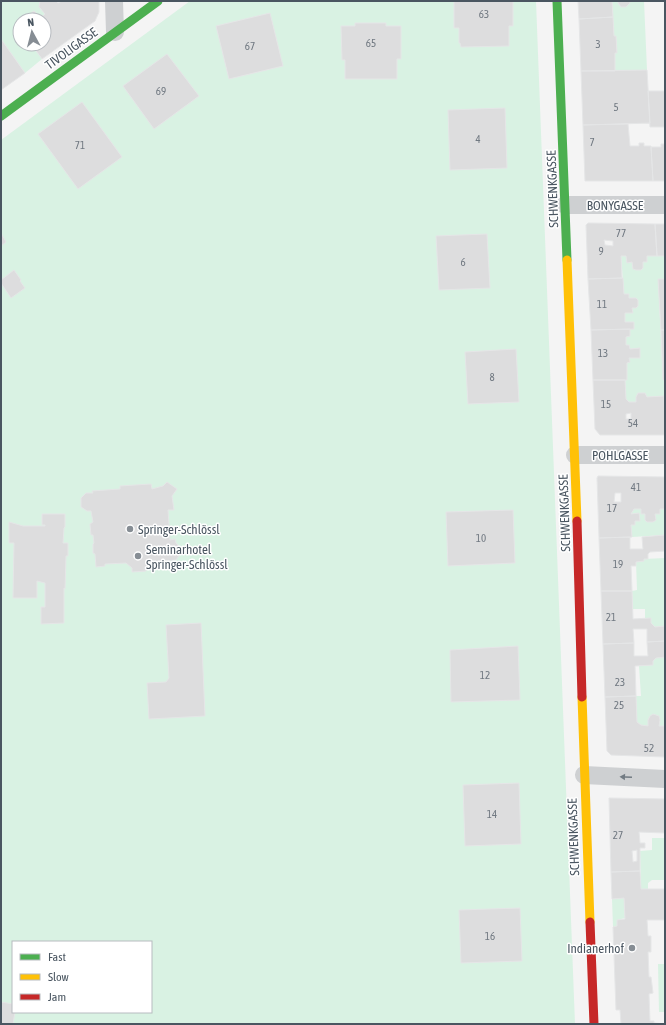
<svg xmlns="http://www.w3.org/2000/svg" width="666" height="1025" font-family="'Asap Condensed',sans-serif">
  <rect width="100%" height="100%" fill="#f4f4f4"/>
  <path fill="#d9f2e3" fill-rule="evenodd" d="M1 1H40L39 7 45 14 40 18 34 11 22 20H20V22L17 24 20 29V44H31L42 59 25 73 1 39Z
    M190 1H536L575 1024H1V140ZM13 942H151V1012H13Z
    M612 1H618V3L621 7 630 1H644L647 70 615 71V53L617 52 616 36H614Z
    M621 256H626L627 263 632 262 633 269C637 270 640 270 643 268V262L647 261V256H665V279H658L663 380H665V398L664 396 647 397 645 393H638L636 397V402H629L626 399 625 380H627V363L629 362V358L640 357 639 348 630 349 629 345H626V337L630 336V329H634V322H625V313H632V308H636L638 306V300L636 298H629V294H624Z
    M634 509H641V514H645V520L648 522H653L656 520 655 514H660V509H665V535L632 537 631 525 635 521H640L639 513 631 514Z
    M665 558V626L655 627 645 618V609H633L632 591 637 590 636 562 644 561V559Z
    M665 657V726H659L660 720 659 717 653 714 650 716 648 720V726L641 725 637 722 636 696H641L639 666 653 665V661L656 658Z
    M652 838H665V880H652L648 883V889H641L640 851 652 850Z
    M624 898 625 918 617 920V926L613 927 612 899Z
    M658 964H665V1012H659Z"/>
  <path fill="#ddddde" stroke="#e5e6e7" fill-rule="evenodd" d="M40 1H56L58 3 62 1H99V12L95 21 42 59 31 44H44V20H22L34 11 40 18 45 14 39 7Z
    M454 1H513V26H509V46L461 47 460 43H459V28H454Z
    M578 1H612L613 17 579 19Z
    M618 1H630V3L626 7H621L618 3Z
    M270 13 283 66 229 79 216 26Z
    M613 17 614 36H616L617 53H615V71H581L579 19Z
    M355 23H386V26H401V59H397V79H345V60H342L341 26H355Z
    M1 39 25 73 1 90Z
    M167 54 199 96 154 129 123 86Z
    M647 70 650 123 583 125 581 71Z
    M648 91H665V127H650Z
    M82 102 122 157 78 189 38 134Z
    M505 108 507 168 450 170 448 110Z
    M628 124 630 146H639V143H644V146H651L653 181H585L583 125Z
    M661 144H665V181H653L651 147H661Z
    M588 223 655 224 657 256H647V262H643V268L641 270H636L633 269 632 262 627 263 626 256H621L622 278 588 279 586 225ZM604 240 613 241V246L605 245Z
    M655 224H665V256H657Z
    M1 233 6 242 1 246Z
    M487 234 490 288 439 290 436 236Z
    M14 270 21 280 20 281 25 288 11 298 1 283V280Z
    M623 278 624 294H629V298H636L638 300V306L636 308H632L633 313H625V322H634V329L591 330 588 279Z
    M658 279H665V330H661Z
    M630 329V336L626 337V345H629L630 349 640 348V358H629L630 362 627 363V380H593L591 330Z
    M661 330H665V380H663Z
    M516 349 519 402 468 404 465 352Z
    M593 380H625L626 399 629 402H636V397L638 393H645L647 397 664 396 665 435H600L595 429ZM631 413V419H626V414Z
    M598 476 665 477V509H660V514H655L656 520 653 522H647L645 520V514H641V509H634L631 514 639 513 640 521H635V525H631L632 537 599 538 597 478ZM615 493H621V502H614Z
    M167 482 177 489 172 496 174 510H168L170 540 175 539 176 543 180 547 181 553 176 560 151 562 146 567V571L132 572V568L126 563 105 564V566L96 567 95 554 93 553V544L94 543 93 535H91L90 524 93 522 91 511H87L81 507V498L86 493H93L92 491 120 489V486L151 484 152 489 163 486Z
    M513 510 515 563 448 566 446 512Z
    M42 514H65V527L64 528 63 543H68V556H66L65 589 64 588V623L41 624V607H45V583L37 581V598H13L14 543H9V522L23 526H45V525H42Z
    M665 535V551L650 552 648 554V559H644V561L636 562V566H631L632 591H601L599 538 630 537V549H643L642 537Z
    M601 591H632L633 619 651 618V623L655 627 665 626V641L647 642V629H633L634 643 603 644Z
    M201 623 205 716 149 719 147 683 166 682 169 678 166 625Z
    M665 641V657L656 658 653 661V665L635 666 636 696 605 697 603 644 634 643V656H648L647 642Z
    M518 646 520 700 451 702 450 650Z
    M636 696 637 722 641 725 648 726V720L650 716 653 714 659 716 660 720 659 726H665V757L611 755 607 751 605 697Z
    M519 783 521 844 465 846 463 785Z
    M609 798 665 799V833L639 832 640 843H645V848H640V871L611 872ZM637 850V861L633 862 632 851Z
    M640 871 641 889H665V920H647L648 936H651V952H648L649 977H651L653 993 649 994 650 1021H654V1023L665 1024H621L620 1010H616L613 927 617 926V920L625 919 624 898 612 899 611 872Z
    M520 908 522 961 461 963 459 910Z
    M1 1002 13 1004V1012H15L13 1024H1Z"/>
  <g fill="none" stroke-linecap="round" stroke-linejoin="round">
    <path stroke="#ced0d2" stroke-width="18" d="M114 1 115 32
      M565 205H665
      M575 455H665
      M584 775 665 779"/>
    <path stroke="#4caf50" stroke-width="9" d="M557 1 567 260
      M1 116 158 1"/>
    <path stroke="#ffc107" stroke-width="9" d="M567 260 577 521
      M582 697 590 922"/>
    <path stroke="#c62828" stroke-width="9" d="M577 521 582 697
      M590 922 594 1024"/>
  </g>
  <defs><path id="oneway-solid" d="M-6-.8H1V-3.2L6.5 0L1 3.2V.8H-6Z"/></defs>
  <use fill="#727b83" href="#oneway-solid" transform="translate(626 777) rotate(-177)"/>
  <g fill="#868d94" stroke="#fff" stroke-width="1.5">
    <circle cx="130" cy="529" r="4"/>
    <circle cx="138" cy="556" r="4"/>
    <circle cx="632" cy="948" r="4"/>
  </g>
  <g text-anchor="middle" stroke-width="3" stroke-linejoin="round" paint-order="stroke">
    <g font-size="11" fill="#707881">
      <text x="484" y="18">63</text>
      <text x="371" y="47">65</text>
      <text x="598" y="48">3</text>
      <text x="250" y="50">67</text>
      <text x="161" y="95">69</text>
      <text x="616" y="111">5</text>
      <text x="478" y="143">4</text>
      <text x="592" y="146">7</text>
      <text x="80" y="149">71</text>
      <text x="621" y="237">77</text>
      <text x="601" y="255">9</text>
      <text x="463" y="266">6</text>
      <text x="602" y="308">11</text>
      <text x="603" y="357">13</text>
      <text x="492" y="381">8</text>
      <text x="606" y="408">15</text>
      <text x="633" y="427">54</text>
      <text x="636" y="491">41</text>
      <text x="612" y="512">17</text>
      <text x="481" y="542">10</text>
      <text x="618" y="568">19</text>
      <text x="611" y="621">21</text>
      <text x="485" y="679">12</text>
      <text x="620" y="686">23</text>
      <text x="619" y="709">25</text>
      <text x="649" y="752">52</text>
      <text x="492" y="818">14</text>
      <text x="618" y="839">27</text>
      <text x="490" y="940">16</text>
    </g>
    <g font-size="13" fill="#4a5661" stroke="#fff">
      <text transform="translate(71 48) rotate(-36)" y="5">TIVOLIGASSE</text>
      <text transform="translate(552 189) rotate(-92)" y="5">SCHWENKGASSE</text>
      <text x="615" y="210">BONYGASSE</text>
      <text x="620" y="460">POHLGASSE</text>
      <text transform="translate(564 513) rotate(-92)" y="5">SCHWENKGASSE</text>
      <text transform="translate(573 837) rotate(-92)" y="5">SCHWENKGASSE</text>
    </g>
    <g font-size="13" fill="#4a5661" stroke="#fff" text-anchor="start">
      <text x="138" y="534">Springer-Schlössl</text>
      <text x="146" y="554">Seminarhotel<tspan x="146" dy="15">Springer-Schlössl</tspan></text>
      <text x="624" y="953" text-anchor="end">Indianerhof</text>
    </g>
  </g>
  <rect width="666" height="1025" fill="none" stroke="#4a5661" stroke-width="4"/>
  <rect x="12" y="941" width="140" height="72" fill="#ffffff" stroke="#b7bbc0"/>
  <rect x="20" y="954" width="20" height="6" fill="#4caf50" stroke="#b7bbc0"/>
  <text x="48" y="961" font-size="12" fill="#4a5661">Fast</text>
  <rect x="20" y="974" width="20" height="6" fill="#ffc107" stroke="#b7bbc0"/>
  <text x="48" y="981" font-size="12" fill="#4a5661">Slow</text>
  <rect x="20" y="994" width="20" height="6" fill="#c62828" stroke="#b7bbc0"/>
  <text x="48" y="1001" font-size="12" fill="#4a5661">Jam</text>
  <g transform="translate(32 32) rotate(353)"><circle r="19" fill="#ffffff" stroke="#b7bbc0"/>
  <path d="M0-3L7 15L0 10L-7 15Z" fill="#868d94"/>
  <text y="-6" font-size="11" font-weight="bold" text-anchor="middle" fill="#4a5661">N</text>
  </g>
</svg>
